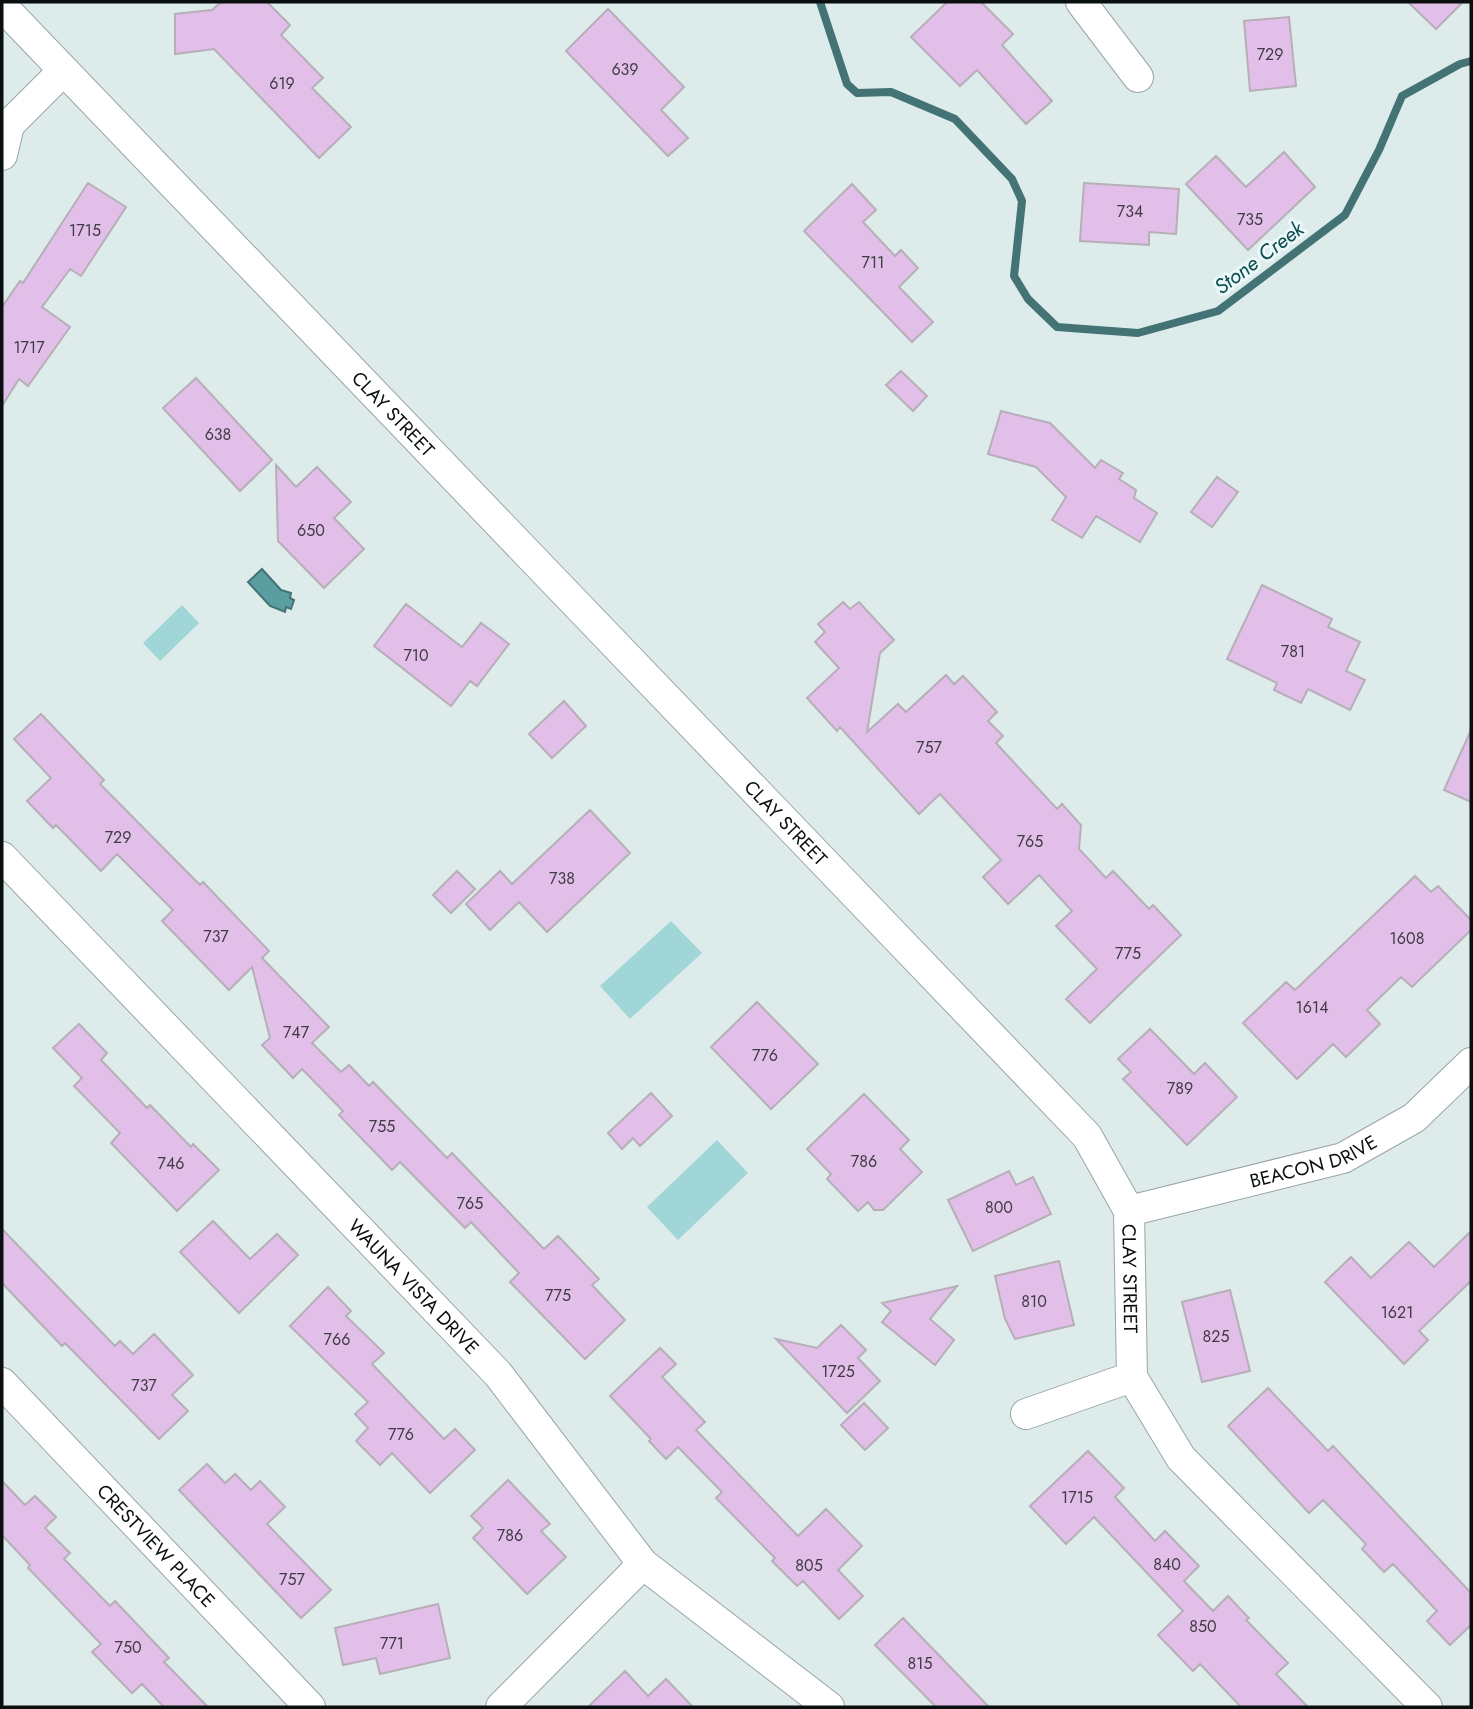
<svg xmlns="http://www.w3.org/2000/svg" width="1473" height="1709" font-family="Jost,sans-serif">
  <rect width="100%" height="100%" fill="#ddebeb"/>
  <path fill="#a0d6d8" d="M182 605 199 623 160 661 143 643Z
    M671 921 702 953 630 1019 600 986Z
    M717 1140 748 1173 678 1240 647 1207Z"/>
  <path fill="#5b9ea1" stroke="#437375" stroke-width="2" d="M262 569 281 590 291 593 290 598 294 600 291 609 286 607 285 612 270 606 248 582Z"/>
  <g fill="none" stroke-linecap="round" stroke-linejoin="round">
    <path stroke="#437375" stroke-width="8" d="M820 2 847 84 857 93 891 92 955 119 1012 179 1022 201 1014 276 1028 299 1057 327 1138 333 1218 311 1345 215 1379 150 1402 96 1460 64 1471 61"/>
  </g>
  <path fill="#e2bfe8" stroke="#b6afb8" stroke-width="2" d="M221 2H267L290 25 281 35 323 78 312 88 351 127 319 158 214 49 175 54V14L212 10Z
    M947 2H981L1013 34 1002 45 1052 101 1026 124 977 70 960 86 911 37Z
    M1408 2H1463L1436 29Z
    M608 9 684 87 661 110 688 138 668 156 566 51Z
    M1289 17 1296 86 1250 91 1244 21Z
    M1284 152 1315 187 1248 250 1186 184 1216 156 1246 187Z
    M88 183 126 207 81 276 70 269 42 307 70 327 28 386 19 379 2 406V307L20 281 23 283Z
    M1084 183 1179 189 1176 234 1149 232V245L1080 241Z
    M852 184 876 210 863 222 895 256 901 250 918 268 899 287 933 322 912 342 804 231Z
    M901 371 927 396 913 411 886 385Z
    M196 378 272 460 240 491 163 408Z
    M1001 411 1050 423 1095 468 1101 460 1123 473 1119 479 1136 490 1134 498 1157 513 1140 542 1096 516 1082 538 1052 520 1066 497 1036 467 988 454Z
    M276 465 296 487 317 467 351 502 334 518 364 549 324 588 278 541Z
    M1217 477 1238 492 1212 527 1191 512Z
    M1262 585 1332 619 1328 627 1360 642 1346 671 1365 680 1350 710 1308 689 1301 703 1274 690 1277 683 1227 659Z
    M843 602 850 609 859 602 894 640 880 653 867 732 898 704 906 712 946 675 954 684 963 676 997 712 988 721 1003 736 996 743 1057 809 1062 804 1081 825 1079 849 1106 878 1113 871 1149 909 1153 905 1181 935 1090 1023 1066 999 1097 969 1056 926 1072 911 1039 875 1008 904 983 877 1001 860 940 794 919 814 840 727 837 731 807 698 839 668 815 642 825 632 818 624Z
    M406 604 462 647 481 623 509 644 477 686 470 681 451 706 374 646Z
    M564 701 586 726 552 758 529 734Z
    M41 714 104 780 100 784 200 885 203 882 269 951 262 958 329 1027 312 1043 341 1072 349 1065 369 1086 373 1082 447 1158 452 1153 544 1249 558 1236 599 1279 592 1285 625 1320 585 1359 510 1282 519 1273 471 1222 465 1228 400 1162 392 1170 339 1115 343 1111 302 1069 293 1078 262 1045 270 1038 252 967 229 990 162 921 173 910 117 854 101 871 56 825 53 828 27 801 51 778 14 739Z
    M1471 730V802L1444 790Z
    M590 810 630 853 547 932 519 902 490 930 466 904 500 871 512 884Z
    M457 871 475 889 451 913 433 895Z
    M1415 876 1431 892 1438 886 1471 920V930L1412 987 1401 977 1367 1010 1380 1024 1346 1057 1333 1044 1297 1079 1243 1023 1286 982 1295 990Z
    M757 1002 818 1064 771 1109 711 1047Z
    M79 1024 107 1053 101 1060 147 1108 150 1105 191 1147 193 1144 219 1170 177 1211 111 1143 120 1133 74 1086 82 1078 53 1048Z
    M1150 1029 1194 1074 1205 1063 1237 1097 1187 1145 1123 1079 1131 1072 1118 1059Z
    M651 1093 672 1116 640 1146 633 1138 622 1149 608 1133Z
    M864 1094 909 1140 900 1149 922 1172 883 1210H874L868 1202 858 1211 827 1179 831 1174 807 1149Z
    M1009 1171 1016 1185 1033 1177 1051 1214 973 1251 948 1200Z
    M213 1221 250 1259 277 1234 298 1255 239 1313 180 1252Z
    M2 1229 115 1346 120 1341 133 1354 154 1334 193 1375 172 1395 188 1411 159 1439 65 1343 62 1346 2 1283Z
    M1471 1231V1281L1419 1331 1428 1340 1404 1364 1325 1282 1351 1257 1371 1278 1409 1242 1434 1267Z
    M1059 1261 1074 1325 1015 1339 1005 1319 995 1276Z
    M957 1286 930 1319 954 1340 935 1365 882 1322 891 1311 882 1303Z
    M328 1287 351 1311 346 1316 384 1353 372 1364 444 1439 455 1429 475 1450 430 1493 392 1453 380 1465 356 1441 368 1428 355 1414 368 1402 290 1326Z
    M1230 1290 1250 1371 1202 1382 1182 1302Z
    M841 1325 866 1350 858 1358 880 1381 847 1413 776 1339 817 1348Z
    M660 1348 676 1364 662 1377 705 1422 696 1430 798 1536 826 1509 862 1546 838 1570 863 1596 839 1619 803 1581 797 1586 772 1561 775 1558 716 1498 722 1492 678 1447 666 1459 649 1441 651 1439 610 1396Z
    M1268 1388 1328 1451 1333 1446 1471 1593V1625L1450 1645 1427 1621 1437 1611 1393 1564 1384 1572 1362 1549 1366 1544 1323 1500 1309 1513 1228 1426Z
    M864 1403 888 1428 865 1450 841 1425Z
    M1088 1451 1124 1488 1115 1497 1155 1541 1165 1531 1199 1566 1184 1581 1213 1611 1228 1596 1249 1618 1246 1620 1288 1663 1276 1674 1308 1707H1241L1200 1664 1193 1671 1158 1635 1183 1611 1094 1517 1066 1544 1030 1506Z
    M207 1464 225 1483 235 1474 251 1490 260 1481 285 1507 267 1524 331 1590 301 1618 179 1490Z
    M508 1480 550 1524 541 1531 566 1557 527 1594 473 1538 483 1528 471 1516Z
    M2 1481 25 1505 35 1496 56 1517 45 1528 70 1553 64 1559 110 1606 115 1601 169 1658 164 1662 208 1707H164L142 1684 132 1693 92 1652 101 1644 28 1568 30 1565 2 1535Z
    M438 1604 450 1658 380 1674 376 1658 343 1665 335 1628Z
    M903 1618 989 1707H936L875 1645Z
    M625 1671 648 1696 666 1679 693 1707H588Z"/>
  <g fill="none" stroke-linecap="round" stroke-linejoin="round">
    <g stroke="#99a5a6" stroke-width="32">
      <g id="street">
        <path d="M1081 2 1138 77"/>
        <path id="s1" d="M2 6 1087 1136 1129 1211 1132 1377 1181 1458 1427 1707"/>
        <path d="M2 155 9 125 63 71"/>
        <path id="s2" d="M2 857 498 1374 643 1564 829 1707"/>
        <path id="s3" d="M1129 1211 1343 1158 1414 1118 1471 1063"/>
        <path id="s4" d="M2 1383 310 1707"/>
        <path d="M1026 1414 1132 1377"/>
        <path d="M501 1707 643 1564"/>
      </g>
    </g>
    <use href="#street" stroke="#fff" stroke-width="30"/>
  </g>
  <g text-anchor="middle" stroke-width="6" stroke-linejoin="round" paint-order="stroke">
    <g font-size="16" fill="#403b45">
      <text x="1270" y="60">729</text>
      <text x="625" y="75">639</text>
      <text x="282" y="89">619</text>
      <text x="1130" y="217">734</text>
      <text x="1250" y="225">735</text>
      <text x="85" y="236">1715</text>
      <text x="873" y="268">711</text>
      <text x="29" y="353">1717</text>
      <text x="218" y="440">638</text>
      <text x="311" y="536">650</text>
      <text x="1293" y="657">781</text>
      <text x="416" y="661">710</text>
      <text x="929" y="753">757</text>
      <text x="118" y="843">729</text>
      <text x="1030" y="847">765</text>
      <text x="562" y="884">738</text>
      <text x="216" y="942">737</text>
      <text x="1407" y="944">1608</text>
      <text x="1128" y="959">775</text>
      <text x="1312" y="1013">1614</text>
      <text x="296" y="1038">747</text>
      <text x="765" y="1061">776</text>
      <text x="1180" y="1094">789</text>
      <text x="382" y="1132">755</text>
      <text x="864" y="1167">786</text>
      <text x="171" y="1169">746</text>
      <text x="470" y="1209">765</text>
      <text x="999" y="1213">800</text>
      <text x="558" y="1301">775</text>
      <text x="1034" y="1307">810</text>
      <text x="1397" y="1318">1621</text>
      <text x="1216" y="1342">825</text>
      <text x="337" y="1345">766</text>
      <text x="838" y="1377">1725</text>
      <text x="144" y="1391">737</text>
      <text x="401" y="1440">776</text>
      <text x="1077" y="1503">1715</text>
      <text x="510" y="1541">786</text>
      <text x="1167" y="1570">840</text>
      <text x="809" y="1571">805</text>
      <text x="292" y="1585">757</text>
      <text x="1203" y="1632">850</text>
      <text x="392" y="1649">771</text>
      <text x="128" y="1653">750</text>
      <text x="920" y="1669">815</text>
    </g>
    <g font-size="19" fill="#0a0f0f" stroke="#eaf8f9">
      <text dy="7" stroke="none"><textPath href="#s1" startOffset="565">CLAY STREET</textPath></text>
      <text dy="7" stroke="none"><textPath href="#s1" startOffset="1132">CLAY STREET</textPath></text>
      <text dy="7" stroke="none"><textPath href="#s3" startOffset="191">BEACON DRIVE</textPath></text>
      <text dy="7" stroke="none"><textPath href="#s1" startOffset="1720">CLAY STREET</textPath></text>
      <text dy="7" stroke="none"><textPath href="#s2" startOffset="595">WAUNA VISTA DRIVE</textPath></text>
      <text dy="7" stroke="none"><textPath href="#s4" startOffset="224">CRESTVIEW PLACE</textPath></text>
    </g>
    <g font-size="21" font-style="italic" fill="#0e4c4e" stroke="#eaf8f9">
      <text transform="translate(1259 258) rotate(-37)" y="7">Stone Creek</text>
    </g>
  </g>
  <rect width="1473" height="1709" fill="none" stroke="#0a0f0f" stroke-width="7"/>
</svg>
